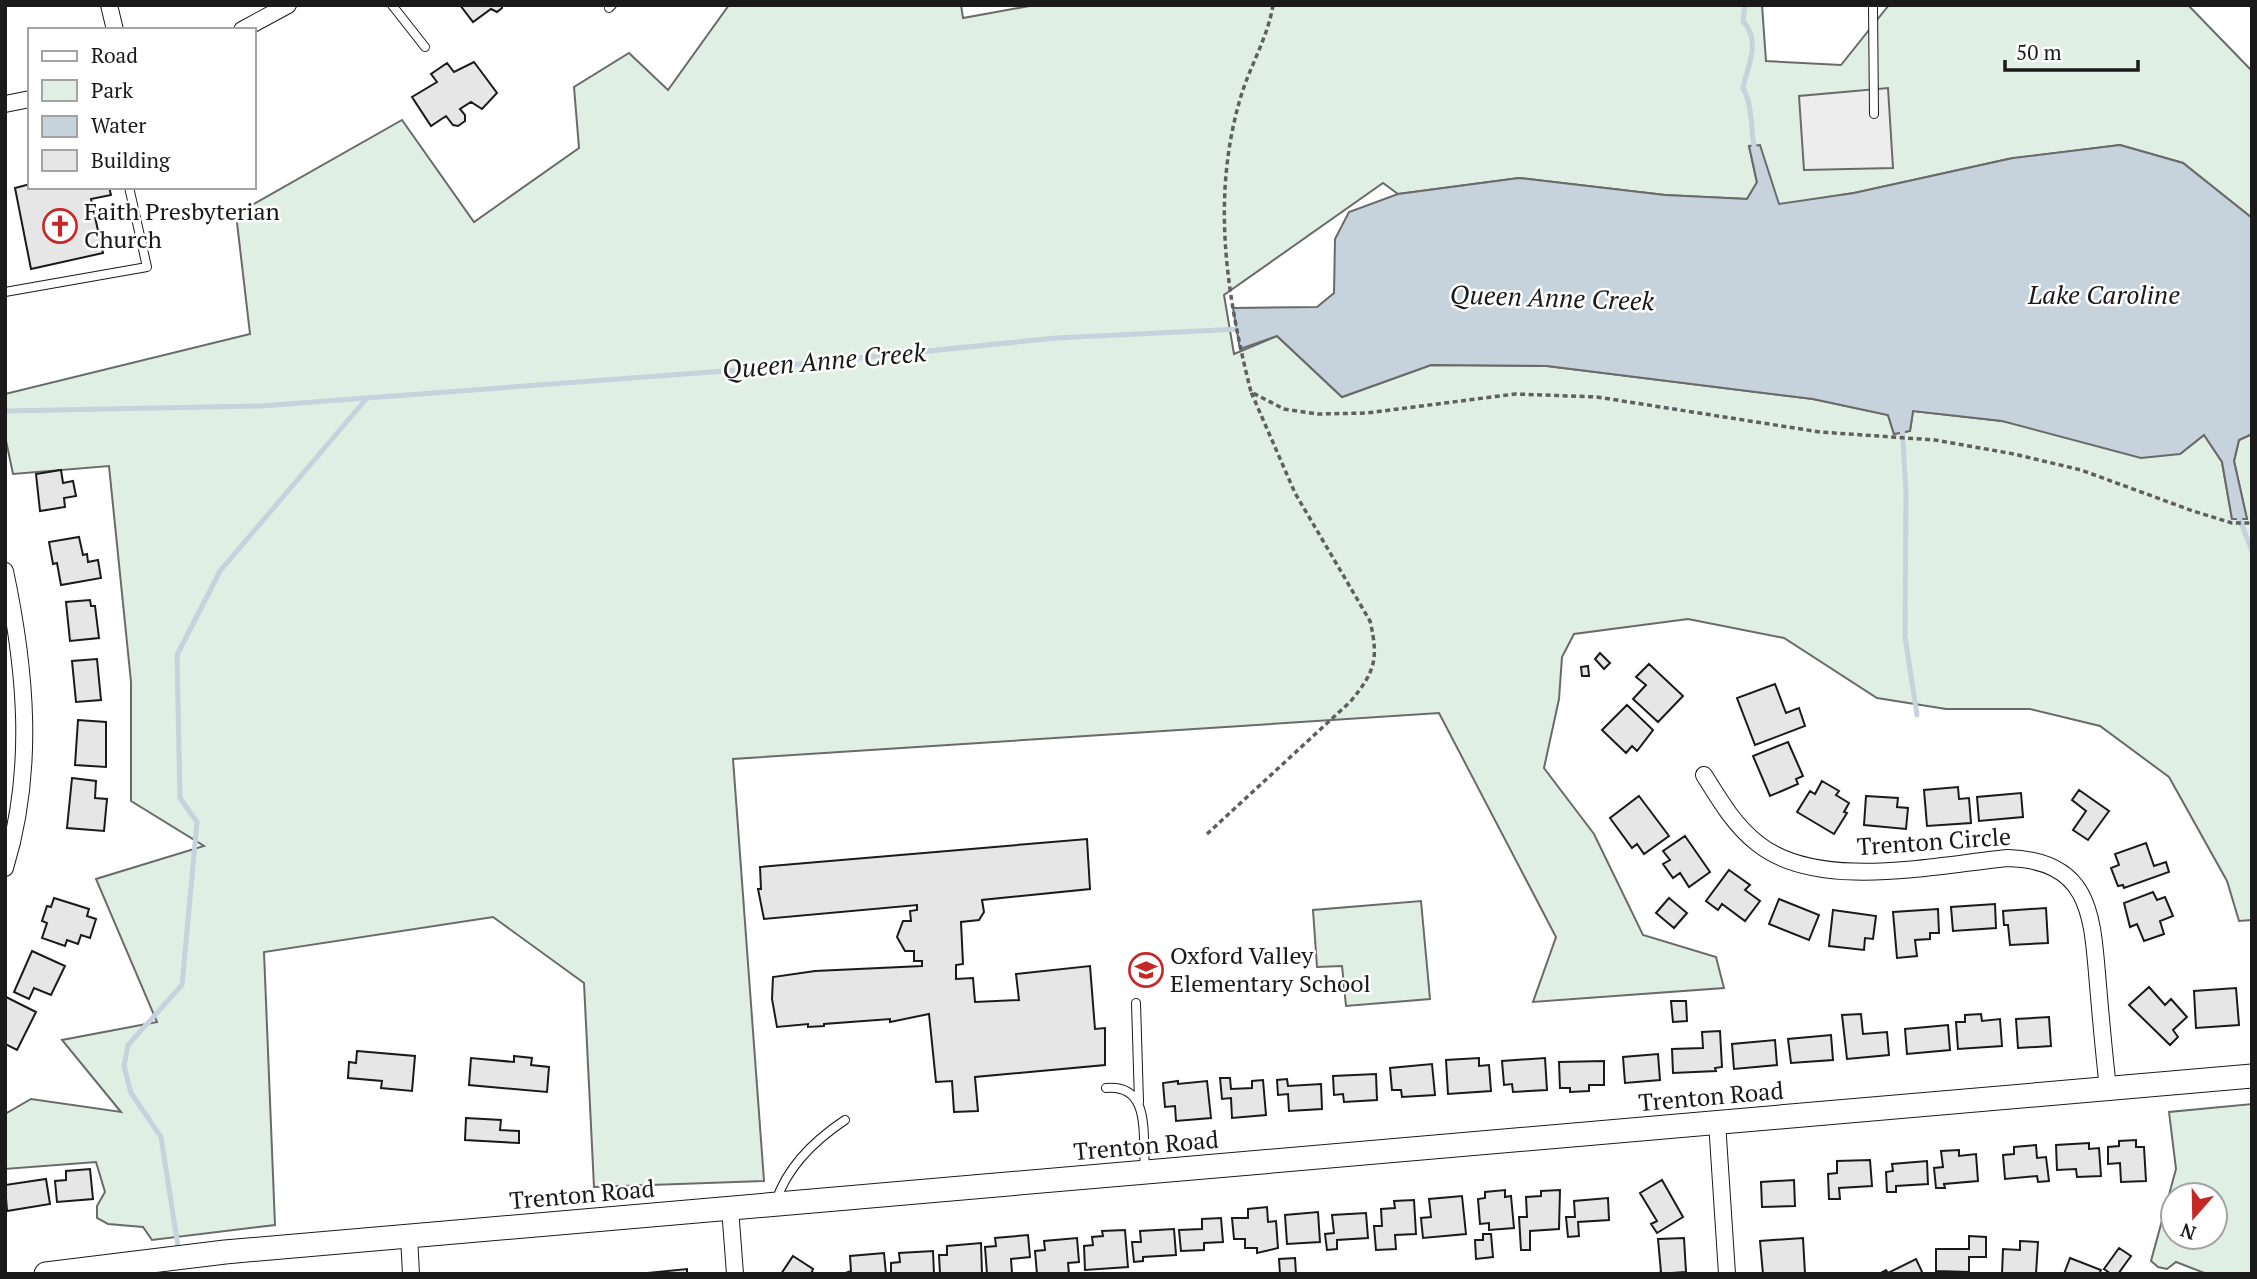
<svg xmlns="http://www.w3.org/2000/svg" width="2257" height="1279" font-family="'PT Serif',serif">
  <rect width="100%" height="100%" fill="#fff"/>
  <path fill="#e0efe3" stroke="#6a6a6a" stroke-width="2" fill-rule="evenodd" d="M729 5H961L963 18 1035 5H1762L1766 61 1841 65 1889 5H2188L2252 71V218L2183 163 2120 145 2008 159 1854 193 1779 205 1749 146 1757 183 1747 199 1665 195 1519 178 1398 194 1383 183 1224 295 1234 354 1277 336 1342 397 1431 365 1547 366 1813 399 1888 415 1894 434 1910 431 1913 411 2002 421 2180 454 2204 435 2222 462 2232 519H2247L2234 461 2239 440 2252 434V920L2239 921 2227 881 2169 777 2100 726 2030 709H1946L1877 698 1784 638 1688 619 1574 634 1562 657 1559 699 1544 768 1594 834 1643 935 1716 957 1724 988 1533 1002 1556 937 1439 713 733 759 764 1181 594 1187 584 983 493 917 264 952 275 1225 152 1240 143 1227 108 1224 97 1218V1206L105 1192 96 1162 5 1169V1114L31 1099 121 1112 62 1040 157 1022 96 879 204 846 131 801V682L109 466 13 474 5 436V394L250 334 236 214 402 120 474 222 579 148 574 87 629 53 668 90Z
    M1421 901 1430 999 1346 1006 1342 966 1317 967 1313 910Z
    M2252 1104V1274H2207L2176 1262 2167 1269 2158 1267 2151 1261 2176 1169 2169 1112ZM2215 1195V1237H2173V1195Z"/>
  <path fill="#ededed" stroke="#6a6a6a" stroke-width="2" d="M1888 88 1893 168 1804 170 1799 96Z"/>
  <path fill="#c6d2dc" stroke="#6a6a6a" stroke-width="2" d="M1760 145 1779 204 1854 193 2013 158 2120 145 2183 163 2252 218V434L2239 440 2234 461 2247 519H2232L2222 462 2204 435 2180 454 2141 458 2002 421 1913 411 1910 431 1894 434 1888 415 1813 399 1547 366 1431 365 1342 397 1277 336 1240 349 1233 308 1317 307 1334 293 1335 239 1349 212 1398 194 1519 178 1665 195 1747 199 1757 182 1749 146Z"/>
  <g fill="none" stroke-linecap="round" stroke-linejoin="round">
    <path stroke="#c6d2dc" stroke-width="5" d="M1745 5 1743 21C1762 43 1747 66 1743 88 1752 103 1751 128 1754 146
      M5 411 261 406 366 398
      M1902 425 1906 493 1905 637 1917 715
      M2238 515 2252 551
      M179 1253 161 1137 131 1093 124 1066 128 1045 182 985 197 822 180 798 177 655 220 571 367 398 751 369 1056 338 1240 329"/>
  </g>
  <path fill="#e6e6e6" stroke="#1a1a1a" stroke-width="2" d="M460 5H502V8L497 12 491 9 473 22Z
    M474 62 497 93 482 109 471 102 460 109 465 115V121L458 126 453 125 446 116 431 126 412 97 437 82 431 74 447 63 454 72Z
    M30 184V187H109L111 195 91 199 103 253 31 269 15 188Z
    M61 470 63 483 73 481 76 496 64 498 65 507 40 511 36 474Z
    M79 537 83 555 87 554 88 562 98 560 101 578 61 585 57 563 53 564 49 542Z
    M90 600 91 606H95L99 638 70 641 66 602Z
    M1600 653 1610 663 1604 669 1595 659Z
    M97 659 101 700 76 702 72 661Z
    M1649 664 1683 696 1658 722 1633 699 1646 685 1636 677Z
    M1588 666 1589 676H1582L1581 667Z
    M1775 684 1786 713 1799 708 1805 726 1755 745 1737 698Z
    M1627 705 1653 730 1637 751 1632 746 1626 753 1602 730Z
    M78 720 106 722V767L75 765Z
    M1788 742 1803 776 1796 779 1798 784 1770 796 1753 756Z
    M72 778 96 781 95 798 107 799 104 831 67 828Z
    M1822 781 1839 791 1836 795 1849 803 1844 812 1847 813 1834 834 1797 812 1810 791 1815 794Z
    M1958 787 1959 799 1969 798 1971 823 1927 826 1924 790Z
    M2079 790 2109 811 2088 840 2073 830 2086 811 2072 800Z
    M2021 793 2023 817 1979 821 1977 797Z
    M1639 796 1669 836 1644 854 1637 844 1632 848 1610 818Z
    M1866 796 1898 798 1897 807 1908 808 1906 829 1864 825Z
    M1685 836 1710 872 1689 887 1680 873 1673 878 1663 864 1670 860 1663 851Z
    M1087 839 1090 889 982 900 984 912 979 920 961 922 963 964 956 965V979L973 978 975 1002 1019 1000 1016 974 1090 966 1095 1029 1105 1028V1065L975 1077 978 1111 954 1112 952 1081 936 1082 929 1014 890 1022V1019L824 1024V1026L808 1027V1024L777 1027 772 999 773 977 815 971 922 966V961H914V951H905L897 937 903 921H911L910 911 917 910V905L764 919 758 889H761L760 867Z
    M2146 843 2154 866 2166 862 2169 872 2124 888 2123 885 2118 886 2111 868 2119 865 2115 854Z
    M1729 870 1750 885 1745 890 1760 901 1745 921 1722 904 1718 910 1706 901Z
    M2153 892 2157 900 2165 897 2173 916 2160 921 2164 934 2144 941 2137 924 2130 927 2124 903Z
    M54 898 89 909 87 916 96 919 90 938 81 935 78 944 67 940 65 946 42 938 47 923 42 921 47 906 51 907Z
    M1669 898 1687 913 1674 928 1656 913Z
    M1779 899 1819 915 1809 940 1769 924Z
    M1995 904 1996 928 1953 931 1951 907Z
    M2046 908 2048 943 2010 945 2008 925H2004L2003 911Z
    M1938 909 1939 933H1930V939L1915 940 1917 956 1897 958 1893 912Z
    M1833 910 1876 916 1873 939 1865 938 1864 950 1829 946Z
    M32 951 65 966 51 995 34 988 29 999 14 992Z
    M2149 987 2165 1005 2171 999 2187 1017 2173 1030 2178 1037 2170 1045 2129 1005Z
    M2236 988 2239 1025 2196 1028 2194 991Z
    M6 997 36 1012 17 1050 5 1044Z
    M1671 1001H1686L1687 1021 1673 1022Z
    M1861 1014 1863 1034 1887 1032 1889 1055 1847 1059 1842 1015Z
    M1981 1014 1982 1021 2000 1019 2002 1046 1958 1049 1956 1022H1965V1015Z
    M2049 1017 2051 1046 2018 1048 2016 1019Z
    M1948 1025 1950 1050 1907 1054 1905 1029Z
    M1720 1031 1722 1067 1715 1068 1716 1071 1673 1073 1672 1049 1703 1048 1702 1032Z
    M1831 1035 1833 1060 1791 1063 1788 1039Z
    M1775 1040 1777 1065 1734 1069 1732 1044Z
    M357 1051 415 1056 412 1091 381 1088 382 1081 348 1078 349 1062 356 1063Z
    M1658 1054 1660 1080 1625 1083 1623 1057Z
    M514 1056 532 1058 531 1065 549 1067 547 1092 469 1085 471 1058 514 1062Z
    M1479 1058V1066L1489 1065 1491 1091 1448 1094 1446 1060Z
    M1545 1058 1547 1090 1513 1092 1512 1084 1504 1085 1502 1061Z
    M1604 1061V1085H1589V1091L1570 1092V1088H1560L1559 1062Z
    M1432 1064 1435 1095 1402 1097 1401 1090H1392L1390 1068Z
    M1376 1074 1377 1100 1344 1102 1343 1094 1334 1095 1333 1076Z
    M1220 1078H1230L1231 1089 1252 1088V1081L1263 1080 1266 1115 1232 1118 1231 1098 1222 1099Z
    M1287 1079 1288 1086 1321 1084 1322 1109 1289 1111 1288 1094 1278 1095 1277 1080Z
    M1178 1081V1084L1207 1081 1211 1118 1176 1121 1175 1106 1165 1107 1163 1083Z
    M466 1118 501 1120 500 1130 519 1131V1143L465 1140Z
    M2136 1140V1147H2144L2146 1181 2121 1182 2120 1163 2108 1164V1147L2119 1146V1141Z
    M2089 1143V1149L2099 1148 2101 1176 2077 1177 2076 1169 2057 1170 2056 1145Z
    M2036 1145 2037 1158 2046 1157 2049 1181 2038 1182 2037 1176 2005 1179 2003 1155 2014 1154V1147Z
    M1959 1150V1156L1976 1154 1978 1181 1944 1184 1945 1188H1936L1934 1168 1943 1167 1941 1151Z
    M1870 1160 1872 1186 1839 1188 1840 1199H1829L1828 1174 1837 1173V1161Z
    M1927 1161 1928 1184 1896 1186V1192H1887L1886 1172 1893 1171 1892 1164Z
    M90 1169 93 1199 57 1202 55 1181 66 1180V1171Z
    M46 1179 50 1204 7 1211 5 1185Z
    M1662 1180 1683 1217 1657 1233 1651 1224 1657 1221 1640 1193Z
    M1794 1180 1795 1206 1762 1207 1761 1182Z
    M1505 1190V1197L1511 1196 1514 1228 1489 1230V1223L1480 1224 1478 1199 1485 1198V1192Z
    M1560 1190 1559 1229 1530 1231V1250H1521L1519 1217H1527L1526 1197 1541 1196V1191Z
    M1462 1196 1466 1234 1423 1238 1421 1218 1431 1217 1429 1199Z
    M1608 1198 1609 1220 1578 1222 1579 1236 1568 1237 1566 1217H1575L1574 1201Z
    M1414 1200 1416 1234 1395 1235 1396 1249 1376 1250 1374 1226H1382L1381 1209 1395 1208 1394 1201Z
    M1267 1207 1268 1222 1276 1221 1278 1248 1257 1253V1248H1245V1239H1234L1232 1218H1248V1209Z
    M1318 1212 1320 1242 1287 1244 1285 1215Z
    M1366 1213 1368 1238 1337 1240V1249L1327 1250 1325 1234 1334 1233 1332 1215Z
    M1221 1218 1223 1242 1204 1243V1250L1181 1251 1179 1230 1202 1229V1219Z
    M1174 1229 1176 1255 1143 1257V1261L1134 1262 1132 1242H1141L1140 1231Z
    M1125 1230 1128 1267 1085 1270 1084 1246 1093 1245 1092 1237 1103 1236 1102 1231Z
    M1483 1234H1491L1493 1257 1476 1259 1475 1240H1483Z
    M1028 1235 1030 1257 1011 1259 1012 1273 987 1274 985 1247 996 1246 995 1238Z
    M1969 1236 1986 1237V1257H1969V1272L1936 1271V1249H1969Z
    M1077 1238 1079 1262 1068 1263 1069 1274H1037L1035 1251 1045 1250 1044 1241Z
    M1684 1238 1686 1272 1657 1274 1661 1272 1658 1239Z
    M1803 1238 1805 1274H1763L1760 1241Z
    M2020 1241 2038 1242 2036 1274H2002L2003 1249 2020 1250Z
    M981 1243 982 1274H940L939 1255H947V1246Z
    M2119 1248 2131 1256 2118 1274H2111L2104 1269Z
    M933 1251 934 1274H891V1263L900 1262 899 1253Z
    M884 1253 886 1274H843L851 1271 850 1256Z
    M793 1256 813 1269 811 1274H781Z
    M1295 1258 1296 1274H1280L1279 1259Z
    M2070 1258 2101 1270 2099 1274H2064Z
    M1916 1259 1923 1274H1879L1886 1270 1888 1273Z
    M687 1269V1274H638Z"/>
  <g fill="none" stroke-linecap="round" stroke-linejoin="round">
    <g stroke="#1a1a1a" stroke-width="10">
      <path id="lane" d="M392 5 425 47
        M1873 5 1874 114
        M609 8 612 5
        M5 292 147 267 129 187
        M1136 1003 1139 1102
        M1106 1088C1152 1084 1142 1136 1145 1169
        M776 1201C788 1165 815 1140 845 1120"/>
    </g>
    <g stroke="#1a1a1a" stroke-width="18">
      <path id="street" d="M109 5 115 30
        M242 30 288 5
        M5 104 30 99
        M5 571C26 670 35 770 5 868
        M1704 775C1719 799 1734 825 1757 843 1817 892 1935 865 2008 858 2093 861 2092 918 2098 985 2101 1020 2104 1054 2108 1088
        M1717 1122 1727 1274
        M730 1208 735 1274
        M409 1236 411 1274"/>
    </g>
    <g stroke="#1a1a1a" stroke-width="25">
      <path id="secondary" d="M46 1274 225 1252 2252 1076"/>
    </g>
    <path stroke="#5f5f5f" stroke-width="3.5" stroke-dasharray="5 3.5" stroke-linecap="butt" d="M1273 5C1268 37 1250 66 1241 96 1211 196 1226 293 1251 392L1284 409 1318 414 1367 413 1515 394 1597 397 1820 432 1935 440 2014 454 2081 470 2193 511 2232 523H2252
      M1207 834 1350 702C1375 672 1379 659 1370 621L1295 493 1251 392"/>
    <use href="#lane" stroke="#fff" stroke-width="8"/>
    <use href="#street" stroke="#fff" stroke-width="16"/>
    <use href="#secondary" stroke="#fff" stroke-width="23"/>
  </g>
  <defs>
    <g id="church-ring" transform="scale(1.75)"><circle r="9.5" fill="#fff" stroke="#c62828" stroke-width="1.5"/><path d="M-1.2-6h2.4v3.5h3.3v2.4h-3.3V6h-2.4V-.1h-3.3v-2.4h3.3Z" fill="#c62828"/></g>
    <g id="school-ring" transform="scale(1.75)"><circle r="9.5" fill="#fff" stroke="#c62828" stroke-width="1.5"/><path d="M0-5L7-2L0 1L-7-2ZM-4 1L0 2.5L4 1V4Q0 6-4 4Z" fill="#c62828"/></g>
  </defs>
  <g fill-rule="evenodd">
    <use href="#church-ring" x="60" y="226"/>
    <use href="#school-ring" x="1146" y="970"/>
  </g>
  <g text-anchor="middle" stroke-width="5" stroke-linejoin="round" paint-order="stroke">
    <g font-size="24" fill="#1a1a1a" stroke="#fff" text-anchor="start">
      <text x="84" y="220">Faith Presbyterian<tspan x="84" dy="28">Church</tspan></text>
      <text x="1170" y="964">Oxford Valley<tspan x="1170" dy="28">Elementary School</tspan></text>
    </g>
    <g font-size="24" fill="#1a1a1a" stroke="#fff">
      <text transform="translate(1934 842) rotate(-4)" y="8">Trenton Circle</text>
      <text transform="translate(1711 1097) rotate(-5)" y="8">Trenton Road</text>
      <text transform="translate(1146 1146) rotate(-5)" y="8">Trenton Road</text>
      <text transform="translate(582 1195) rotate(-5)" y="8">Trenton Road</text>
    </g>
    <g font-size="26" font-style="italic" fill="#1a1a1a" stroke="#fff">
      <text x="2104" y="304">Lake Caroline</text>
      <text transform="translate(1552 298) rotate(2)" y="9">Queen Anne Creek</text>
      <text transform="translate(824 361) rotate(-5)" y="9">Queen Anne Creek</text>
    </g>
  </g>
  <rect width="2257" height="1279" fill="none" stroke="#1a1a1a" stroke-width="14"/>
  <rect x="28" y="28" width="228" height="161" fill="#ffffff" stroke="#a3a3a3" stroke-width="2"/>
  <rect x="42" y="51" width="35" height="10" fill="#ffffff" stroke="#a3a3a3" stroke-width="2"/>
  <text x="91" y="63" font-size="21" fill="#1a1a1a">Road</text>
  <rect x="42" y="80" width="35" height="21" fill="#e0efe3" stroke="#a3a3a3" stroke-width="2"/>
  <text x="91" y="98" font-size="21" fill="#1a1a1a">Park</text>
  <rect x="42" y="116" width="35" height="21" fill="#c6d2dc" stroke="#a3a3a3" stroke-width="2"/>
  <text x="91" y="133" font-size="21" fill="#1a1a1a">Water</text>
  <rect x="42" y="150" width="35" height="21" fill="#e6e6e6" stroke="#a3a3a3" stroke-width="2"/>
  <text x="91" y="168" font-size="21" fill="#1a1a1a">Building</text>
  <g transform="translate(2194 1216) rotate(200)"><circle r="33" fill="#ffffff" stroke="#a3a3a3" stroke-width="2"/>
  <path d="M0-5L12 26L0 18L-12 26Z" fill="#c62828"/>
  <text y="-10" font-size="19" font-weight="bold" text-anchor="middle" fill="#1a1a1a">N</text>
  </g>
  <path d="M2005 60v10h133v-10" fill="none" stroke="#1a1a1a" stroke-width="3.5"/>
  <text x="2016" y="60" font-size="21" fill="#1a1a1a" stroke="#ffffff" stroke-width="5" paint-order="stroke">50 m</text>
</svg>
